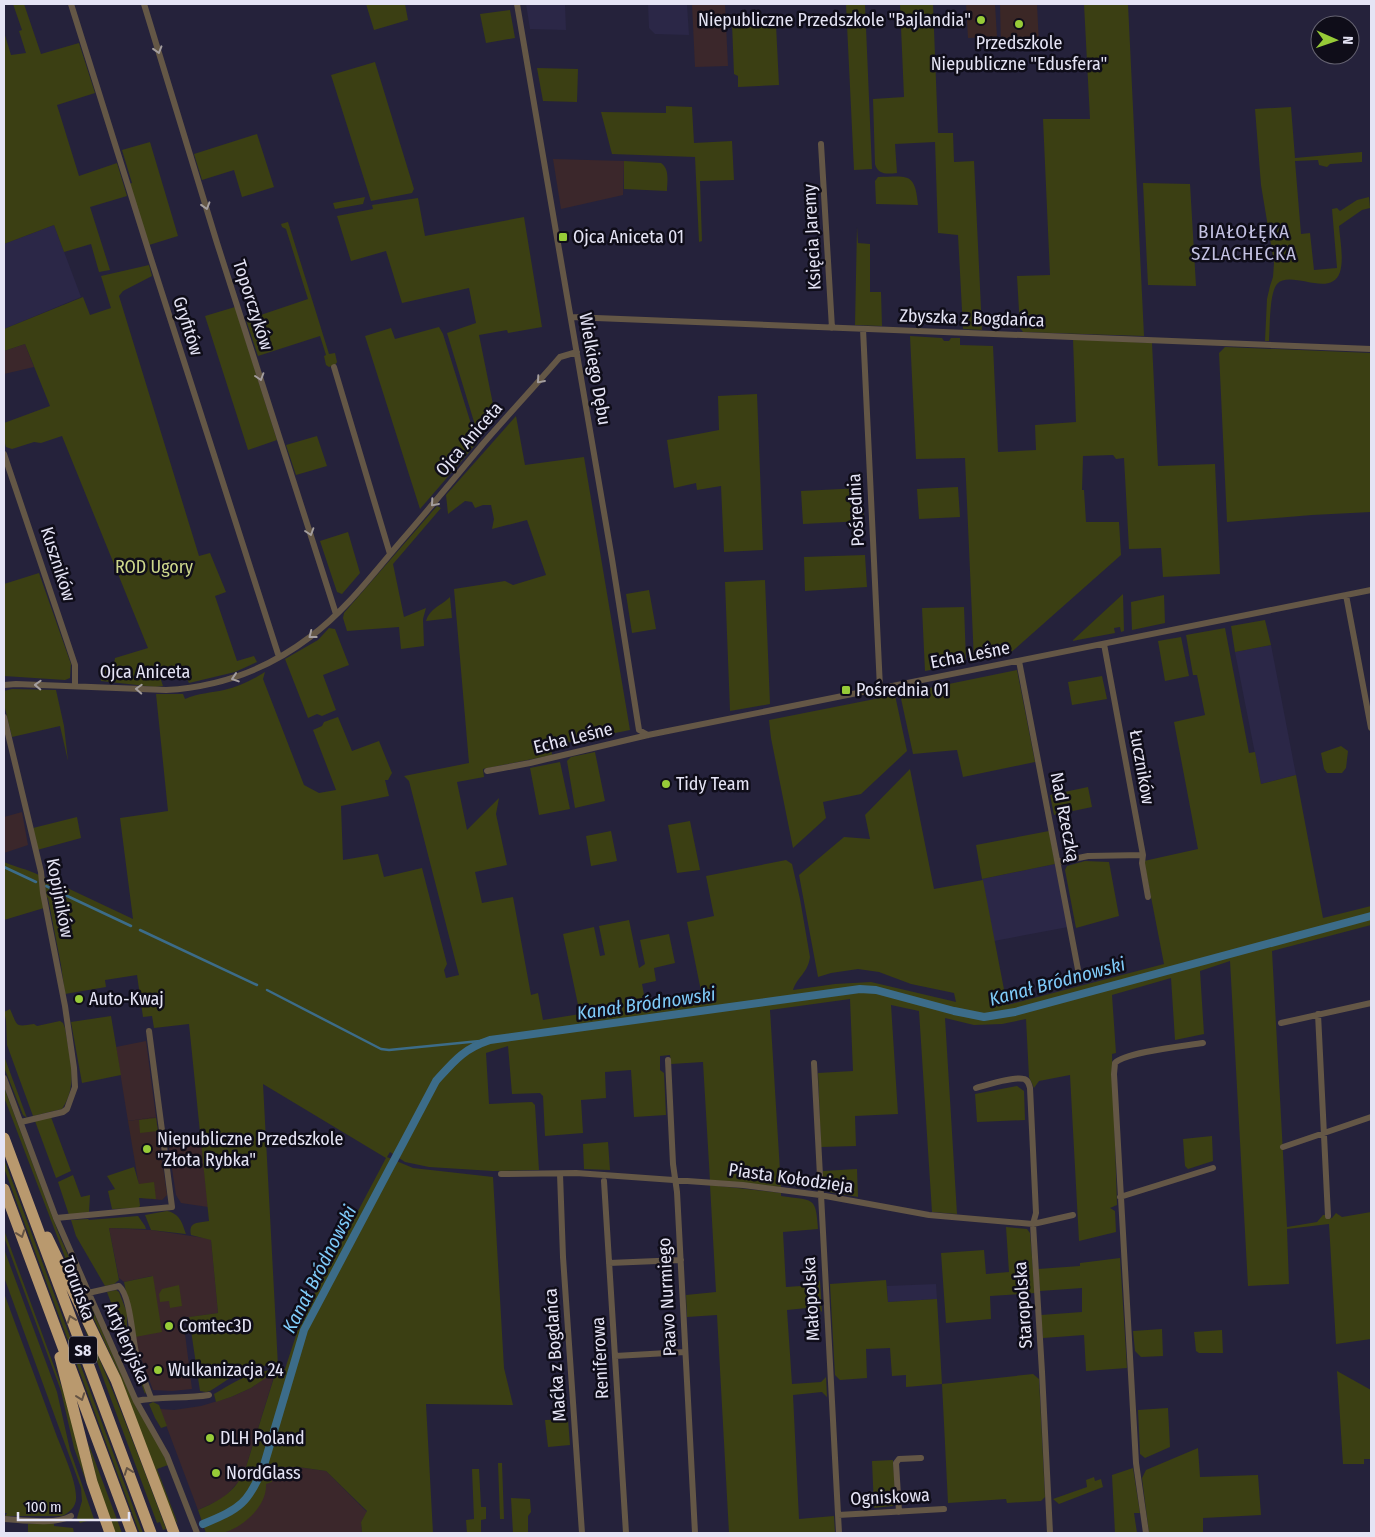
<svg xmlns="http://www.w3.org/2000/svg" width="1375" height="1537" font-family="'Fira Sans Condensed',sans-serif">
  <rect width="100%" height="100%" fill="#25223b"/>
  <path fill="#3b272b" d="M692 4H725L728 66 695 67Z
    M553 159 624 161 623 195 561 209Z
    M25 344 34 367 4 374V351Z
    M22 812 28 845 4 853V817Z
    M146 1041 156 1117 128 1121 116 1047Z
    M201 1137 208 1207 181 1203 176 1195 168 1142Z
    M109 1228 151 1230 211 1239 218 1313 183 1318 192 1389 172 1391 153 1390 138 1350 135 1337 152 1276 124 1282 119 1278Z
    M276 1370 246 1467 240 1480 224 1498 198 1510 160 1409 174 1410 201 1406 231 1397 251 1388Z
    M270 1467H298L326 1471 367 1512 361 1522 362 1533H224L234 1528 266 1483Z"/>
  <path fill="#2b2747" d="M526 4H565L566 30 530 29Z
    M648 4H687L689 35 655 34 649 28Z
    M54 225 81 297 4 329V244Z
    M1271 645 1296 775 1261 784 1235 652Z
    M1055 864 1068 927 994 941 982 879Z
    M936 1284 937 1299 888 1302 887 1286Z"/>
  <path fill="#3b2726" d="M966 4H995L997 37 968 38Z
    M1000 4H1037L1039 44 1001 46Z
    M156 1117 167 1195 162 1200 141 1198 128 1121Z"/>
  <path fill="#3b3f13" d="M13 4H24L41 54 79 43 95 93 57 105 79 176 117 163 127 196 90 207 110 270 99 272 91 244 64 252 54 225 4 244V32L11 55 26 53 19 31 22 30Z
    M366 4H405L408 20 374 30Z
    M846 4H865L872 169 854 170Z
    M900 4H933L938 133H953L954 162 974 161 982 330 963 329 958 235 938 233 935 142 895 144 897 173C887 174 878 175 875 164L873 99 904 97Z
    M1084 4H1128L1144 336 1023 332 1020 328 1017 276 1050 275 1043 119H1090Z
    M510 10 515 38 486 43 480 14Z
    M732 23 776 25 779 85 738 87V76L734 74Z
    M375 62 414 189 412 193 371 201 331 75Z
    M537 68 578 69 577 102 543 101Z
    M666 106 692 107 694 143 732 141 734 180 700 181 702 241 699 242 695 157 612 154 601 112 666 113Z
    M1291 107 1295 158 1362 152V162L1330 164 1327 167 1319 165 1318 160 1295 161 1301 234 1310 233 1314 270 1337 268 1332 209 1337 208 1340 211 1357 200 1369 197 1370 208 1362 210 1339 226C1340 240 1344 259 1340 272 1331 299 1291 269 1277 284 1269 294 1270 328 1269 341H1265L1267 299 1270 286 1273 277 1274 263 1261 185 1255 109Z
    M257 134 274 187 242 197 234 170 202 180 194 154Z
    M150 142 178 236 149 245 129 184 132 183 122 150Z
    M624 161 661 163C670 169 667 182 667 191L624 189Z
    M878 177C907 177 915 171 918 205L876 204 875 181Z
    M1143 183 1190 184 1196 286 1148 285Z
    M365 197 363 204 335 209 333 203Z
    M418 198 425 236 524 217 542 327 508 333 507 330 479 335 496 419 481 437 478 435 447 333 476 323 469 288 402 303 386 251 351 261 337 216 373 209 372 205Z
    M288 222 329 354 335 353 337 362 335 365 329 367 326 365 324 356 326 355 320 336 258 356 246 320 308 299 286 229 282 227 281 224Z
    M857 227 858 243 870 244V292H881L882 326 855 325Z
    M149 265 152 276 123 291 119 296 199 556 210 553 226 592 215 596 237 661 254 656 257 662 235 672 189 683 181 666 159 674 163 686 155 687 101 681V668L113 670 115 658 148 648 62 436 41 443 34 442 12 449 6 447 4 440V423L50 406 25 344 4 351V329L83 297 90 315 111 308 101 276Z
    M235 307 277 440 248 450 205 316Z
    M439 327 443 334 477 443 420 509 365 336 391 328 395 339Z
    M910 336 942 338 944 341H949L951 338H960V345L993 346 998 452 1036 450 1035 425 1076 422 1073 339 1152 343 1158 466 1215 464 1220 574 1163 577 1161 548 1129 549 1124 458 1116 459 1113 455 1083 456 1082 490H1084L1086 522H1119L1121 555 1008 655 974 661 965 458 916 459Z
    M1225 347 1371 353V512L1312 515 1227 522 1219 353Z
    M757 394 763 550 724 552 721 486 697 490 696 483 674 488 667 440 719 430 718 396Z
    M516 416 525 465 584 457 630 730 551 746 552 755 483 769 484 777 457 782 467 830 499 798 496 814 507 865 475 872 482 903 513 897 531 995 538 993 543 1020 580 1014 563 934 594 927 600 956 605 955 599 926 629 920 639 968 645 964 640 940 669 934 675 963 654 968 656 981 642 984 647 1010 683 1005 682 997 702 996 687 922 714 916 706 876 786 860 792 864 800 899 810 957C808 973 797 977 793 990L835 984 871 982 956 1002 954 993 911 984 879 972 858 969 831 973 818 977 799 875 844 837 870 839 865 815 910 769 934 889 983 880 1007 1005 1164 964 1144 861 1198 849 1174 722 1205 715 1197 675H1193L1186 635 1225 628 1249 753 1255 752 1261 784 1296 775 1323 918 1371 906V925L1272 951 1287 1227 1317 1222 1323 1215H1326L1327 1219 1332 1218 1336 1213 1342 1217 1371 1212V1339L1336 1344 1329 1224 1287 1229 1289 1284 1248 1286 1230 961 1200 971 1204 1034 1175 1040 1171 978 1112 995 1116 1053 1112 1054 1117 1205 1110 1208 1115 1211 1116 1232 1079 1241 1070 1075 1039 1081 1034 1088 1029 1077 1026 1019 1002 1024 974 1025 945 1018 957 1214 932 1212 919 1011 891 1005 898 1114 855 1116 856 1146 821 1147 818 1073 853 1071 850 999 770 1010 781 1187 710 1181 703 1062 671 1064 670 1055 660 1056V1070L664 1073 666 1115 634 1117 631 1070 605 1072 606 1098 581 1100 583 1133 545 1136 543 1096 540 1093 512 1094 508 1046 486 1053 489 1104 532 1102 535 1105 539 1170 493 1171 429 1167 405 1162 390 1152 387 1157 413 1168 493 1177 504 1368 513 1405 426 1404 433 1533H362L361 1522 367 1511 326 1471 298 1467H271L272 1482 266 1484C267 1505 246 1525 226 1532 220 1534 213 1533 206 1533L198 1510C220 1501 237 1491 246 1467L276 1371 251 1388 231 1397 216 1402 214 1394C241 1378 252 1370 285 1369L302 1317 386 1158 263 1084 278 1366C245 1364 236 1375 210 1391L206 1392 200 1391 189 1317 218 1313 211 1240 191 1235C188 1221 199 1223 209 1221L189 1024 154 1028 152 1016 143 1017 137 975 105 980 106 987 65 994 61 965 48 898 46 897 44 877 133 919 120 818 168 811 156 694H183L185 699C198 693 211 693 224 690 239 687 252 680 265 672L263 679 304 785 319 793 336 790 313 730 322 726 324 722 338 717 352 751 379 741 392 773 388 780H385L389 796 341 806 343 860 378 854 384 877 422 868 447 964 444 970 446 978 459 975 409 781 404 776 469 763 454 589 505 581 513 585 546 575 527 520 492 529 494 519 491 505H483L475 508 472 502 465 501 448 514 446 495Z
    M317 436 327 466 296 475 286 445Z
    M958 487 960 517 919 519 917 489Z
    M862 488 864 521 803 524 801 491Z
    M437 506 441 508 393 564 404 617 426 608 423 619 424 646 401 649 399 627 347 631 343 618 344 613Z
    M348 532 360 573 342 594 337 592 320 541Z
    M865 555 867 587 805 591 804 557Z
    M39 573 71 664 70 678 65 680 4 676V584Z
    M765 580 770 704 730 711 725 582Z
    M649 590 656 629 632 633 626 594Z
    M1123 594 1124 631 1121 632 1120 627 1114 628 1115 633 1072 641Z
    M1164 595 1165 623 1132 630 1131 602Z
    M450 597 452 618 426 621C430 608 441 606 450 597Z
    M964 607 966 660 962 664 925 671 922 608Z
    M1265 620 1271 645 1235 652 1231 626Z
    M329 628 335 629 349 665 323 675 336 710 322 716 317 714 308 718 285 659 318 640Z
    M1181 637 1189 676 1165 681 1158 641Z
    M1017 670 1035 762 963 777 957 750 913 754 900 694Z
    M1102 676 1107 699 1072 705 1068 682Z
    M12 689 56 690 64 726 68 761 60 726 12 737 4 704V691Z
    M895 695 907 751 861 794 823 802 826 818 793 848 771 738 769 720Z
    M1341 746 1348 751 1346 768 1342 773H1327L1324 769 1321 753Z
    M595 752 605 801 575 808 567 761 571 757Z
    M560 762 570 809 539 815 530 768Z
    M1088 787 1092 807 1054 815 1050 795Z
    M77 817 81 838 37 850 33 828Z
    M690 821 700 870 677 873 668 825Z
    M611 831 617 861 591 866 586 836Z
    M1049 831 1055 864 982 879 976 845Z
    M1085 861 1109 862 1119 916 1076 928 1065 870 1067 866Z
    M4 862C15 867 27 869 39 875L44 908 4 920Z
    M10 1009C18 1027 15 1027 34 1024L37 1026 60 1021 63 1023 65 1028C69 1055 79 1085 62 1109L33 1116 7 1045 6 1020 4 1012Z
    M111 1016 121 1075 82 1083 71 1022Z
    M4 1056 27 1118 23 1115 4 1067Z
    M1017 1086 1024 1091 1025 1120 977 1122 975 1094Z
    M4 1087 60 1237 136 1407 158 1443 168 1465 157 1469 178 1524 172 1516 119 1373 65 1257 4 1097Z
    M51 1117 71 1171 56 1178 35 1121Z
    M156 1118 158 1131 140 1133 139 1120Z
    M1212 1136 1213 1161 1188 1169 1185 1166 1183 1139Z
    M608 1142 610 1170 584 1169 583 1144Z
    M4 1159 141 1528 143 1533H140L138 1529 4 1168Z
    M134 1167 139 1184 154 1182 156 1199 139 1198 140 1206 138 1208 112 1209 108 1191 115 1189 107 1176Z
    M857 1169 858 1197 829 1192 823 1185V1171Z
    M73 1175 81 1197 90 1195 89 1212 69 1215 58 1182Z
    M710 1185 781 1193V1196C813 1201 816 1195 818 1229L783 1232 786 1287 816 1285 820 1280 822 1312 817 1307 787 1310 792 1384 821 1382 826 1377 827 1397 822 1392 793 1395 799 1519 834 1516 835 1533H729L717 1315 687 1317 686 1295 716 1292Z
    M167 1211C180 1214 182 1222 186 1234L151 1230 145 1215Z
    M138 1216 145 1226 146 1229 109 1228 119 1280 114 1284 105 1286 76 1236 71 1220 88 1219 89 1220Z
    M1006 1227 1027 1229 1030 1233 1035 1293 990 1296 991 1319 946 1323 941 1253 984 1250 986 1274 1009 1272Z
    M4 1230 65 1396 87 1484 74 1448 61 1391 4 1237Z
    M4 1249 57 1392 70 1450 94 1519 80 1523 77 1518 82 1501 81 1488 4 1277Z
    M1120 1258 1127 1368 1086 1371 1084 1335 1043 1338 1041 1315 1082 1312V1288L1040 1291 1038 1269 1080 1266V1263Z
    M153 1276 162 1332 135 1337 124 1282Z
    M886 1280 888 1302 937 1299 942 1384 1033 1374 1039 1379 1045 1497 1041 1501 1007 1503 1006 1499 948 1503 942 1384 906 1387V1375L892 1376 890 1348 866 1349 867 1378 840 1380 835 1375 830 1284Z
    M179 1285 182 1306 170 1308 169 1301 160 1302 159 1294 162 1289Z
    M116 1290 119 1292 127 1313V1326L146 1392 145 1394 107 1292Z
    M4 1293C21 1340 39 1387 56 1434 62 1450 76 1480 76 1496 77 1506 70 1512 62 1516H5L7 1513H4Z
    M76 1305C109 1379 138 1453 166 1529L163 1530 160 1522 157 1523Z
    M1162 1329 1163 1356 1141 1357 1135 1351 1133 1331Z
    M1222 1330 1223 1353H1199L1196 1351 1194 1332Z
    M1337 1371 1371 1390V1459H1364V1464H1343Z
    M153 1402 159 1405 167 1426 161 1428 155 1418 149 1404Z
    M1168 1408 1170 1447 1145 1458 1140 1454 1138 1410Z
    M568 1419 570 1445 548 1447 545 1420Z
    M88 1443 92 1453 122 1533H115L100 1493Z
    M1198 1448 1200 1477 1258 1475 1261 1515 1203 1518V1533H1149L1142 1478 1146 1470Z
    M893 1460 896 1503 893 1506 874 1508 872 1461Z
    M498 1463H502L504 1519H500Z
    M1133 1468 1140 1513H1134L1137 1533H1115L1112 1475Z
    M472 1469H479L481 1507H486V1519L481 1520V1533H467L466 1520 474 1519Z
    M1094 1477 1095 1481 1101 1479 1103 1487 1059 1504 1053 1499 1087 1487 1086 1480Z
    M511 1498 530 1499 531 1512 528 1516V1533H513Z
    M28 1524H54V1526L73 1528 74 1533H28Z"/>
  <g fill="none" stroke-linecap="round" stroke-linejoin="round">
    <path stroke="#3c6c89" stroke-width="2.5" d="M4 867 36 882
      M46 886 131 926
      M140 930 257 985
      M267 990 381 1049 389 1050 490 1040"/>
    <path stroke="#3c6c89" stroke-width="8" d="M203 1524C240 1509 249 1503 264 1465L304 1330 436 1081C454 1061 463 1049 490 1040L860 989 876 990 954 1011 984 1017 1015 1012 1371 916"/>
    <path stroke="#645746" stroke-width="6" d="M71 4 152 262 279 657
      M144 4 217 243 336 614
      M517 4 612 559 639 730 648 735
      M821 144 832 328
      M571 317 1371 349
      M863 329 880 688
      M334 367 390 554
      M4 454 68 644 75 665V686
      M1346 595 1371 728
      M1104 644 1143 855 1142 863 1148 897
      M1019 661 1080 980
      M4 685 16 684 166 690C219 687 268 669 310 637 348 609 378 567 409 532 434 503 458 474 482 445 508 415 535 386 560 357L577 352
      M4 717 41 872 43 893 65 1006 74 1068 75 1087 67 1109 63 1112 21 1122
      M487 771 530 763 648 735 1371 590
      M1059 862 1088 856 1143 855
      M1318 1014 1328 1216
      M1281 1023 1371 1003
      M668 1060 673 1164 677 1192 695 1533
      M814 1063 839 1533
      M4 1078 56 1218 136 1401 167 1456 197 1533
      M976 1088C986 1085 1014 1076 1024 1079 1028 1080 1029 1084 1030 1088L1036 1213 1033 1224 1042 1372 1050 1533
      M1283 1147 1371 1117
      M501 1174 576 1173 743 1185 820 1195 929 1215 1033 1224 1073 1215
      M560 1174 563 1257 582 1533
      M604 1181 626 1533
      M1120 1197 1213 1168
      M56 1218 172 1207 149 1031
      M609 1263 681 1260
      M88 1293 119 1286C131 1296 132 1340 137 1357 141 1371 146 1385 151 1398
      M615 1356 685 1352
      M136 1401C160 1396 185 1399 209 1395
      M899 1512 896 1463 899 1459 921 1458
      M838 1515 944 1509
      M4 1519C22 1520 55 1525 71 1516
      M1146 1533 1136 1463 1114 1074 1115 1063C1125 1052 1185 1046 1203 1043"/>
    <path stroke="#b9996e" stroke-width="11" d="M4 1138 151 1533
      M4 1189 132 1533
      M47 1237 116 1380 174 1533
      M60 1357 92 1482 110 1533"/>
  </g>
  <defs><path id="oneway-chevron" d="M-2-3.5L2.5 0L-2 3.5" fill="none" stroke-width="1.6" stroke-linecap="round" stroke-linejoin="round" transform="scale(1.25)"/></defs>
  <g stroke="#a49e9e">
    <use href="#oneway-chevron" transform="translate(158 50) rotate(73)"/>
    <use href="#oneway-chevron" transform="translate(206 206) rotate(73)"/>
    <use href="#oneway-chevron" transform="translate(260 377) rotate(72)"/>
    <use href="#oneway-chevron" transform="translate(540 380) rotate(131)"/>
    <use href="#oneway-chevron" transform="translate(434 503) rotate(131)"/>
    <use href="#oneway-chevron" transform="translate(310 532) rotate(72)"/>
    <use href="#oneway-chevron" transform="translate(312 635) rotate(142)"/>
    <use href="#oneway-chevron" transform="translate(235 678) rotate(162)"/>
    <use href="#oneway-chevron" transform="translate(38 685) rotate(-178)"/>
    <use href="#oneway-chevron" transform="translate(139 689) rotate(-177)"/>
  </g>
  <g stroke="#645344">
    <use href="#oneway-chevron" transform="translate(21 1234) rotate(70)"/>
    <use href="#oneway-chevron" transform="translate(71 1319) rotate(-110)"/>
    <use href="#oneway-chevron" transform="translate(81 1397) rotate(70)"/>
    <use href="#oneway-chevron" transform="translate(128 1471) rotate(-110)"/>
  </g>
  <g fill="#97cb38" stroke="#0f0d19" stroke-width="2">
    <circle cx="981" cy="20" r="5"/>
    <circle cx="1019" cy="24" r="5"/>
    <rect x="558" y="232" width="10" height="10" rx="2.5"/>
    <rect x="841" y="685" width="10" height="10" rx="2.5"/>
    <circle cx="666" cy="784" r="5"/>
    <circle cx="79" cy="999" r="5"/>
    <circle cx="147" cy="1149" r="5"/>
    <circle cx="169" cy="1326" r="5"/>
    <circle cx="158" cy="1370" r="5"/>
    <circle cx="210" cy="1438" r="5"/>
    <circle cx="216" cy="1473" r="5"/>
  </g>
  <g text-anchor="middle" stroke-width="5" stroke-linejoin="round" paint-order="stroke">
    <rect fill="#0f0d19" stroke="#a5a4b3" stroke-width="1" x="69" y="1336.5" width="28" height="27" rx="4"/>
    <g font-size="16" font-weight="bold" fill="#e5e4f5">
      <text x="83" y="1356">S8</text>
    </g>
    <g font-size="18" fill="#e5e4f5" stroke="#0f0d19" text-anchor="start">
      <text x="971" y="26" text-anchor="end">Niepubliczne Przedszkole "Bajlandia"</text>
      <text x="1019" y="49" text-anchor="middle">Przedszkole<tspan x="1019" dy="21">Niepubliczne "Edusfera"</tspan></text>
      <text x="573" y="243">Ojca Aniceta 01</text>
      <text x="856" y="696">Pośrednia 01</text>
      <text x="676" y="790">Tidy Team</text>
      <text x="89" y="1005">Auto-Kwaj</text>
      <text x="157" y="1145">Niepubliczne Przedszkole<tspan x="157" dy="21">"Złota Rybka"</tspan></text>
      <text x="179" y="1332">Comtec3D</text>
      <text x="168" y="1376">Wulkanizacja 24</text>
      <text x="220" y="1444">DLH Poland</text>
      <text x="226" y="1479">NordGlass</text>
    </g>
    <g font-size="18" fill="#e5e4f5" stroke="#0f0d19">
      <text transform="translate(812 237) rotate(-93)" y="6">Księcia Jaremy</text>
      <text transform="translate(253 305) rotate(72)" y="6">Toporczyków</text>
      <text transform="translate(972 318) rotate(2)" y="6">Zbyszka z Bogdańca</text>
      <text transform="translate(188 326) rotate(72)" y="6">Gryfitów</text>
      <text transform="translate(595 369) rotate(80)" y="6">Wielkiego Dębu</text>
      <text transform="translate(469 439) rotate(-49)" y="6">Ojca Aniceta</text>
      <text transform="translate(856 510) rotate(-93)" y="6">Pośrednia</text>
      <text transform="translate(58 564) rotate(72)" y="6">Kuszników</text>
      <text transform="translate(970 655) rotate(-11)" y="6">Echa Leśne</text>
      <text x="145" y="678">Ojca Aniceta</text>
      <text transform="translate(573 738) rotate(-14)" y="6">Echa Leśne</text>
      <text transform="translate(1142 767) rotate(80)" y="6">Łuczników</text>
      <text transform="translate(1065 817) rotate(79)" y="6">Nad Rzeczką</text>
      <text transform="translate(60 898) rotate(79)" y="6">Kopijników</text>
      <text transform="translate(791 1178) rotate(8)" y="6">Piasta Kołodzieja</text>
      <text transform="translate(78 1288) rotate(70)" y="6">Toruńska</text>
      <text transform="translate(667 1297) rotate(-93)" y="6">Paavo Nurmiego</text>
      <text transform="translate(811 1299) rotate(-93)" y="6">Małopolska</text>
      <text transform="translate(1023 1305) rotate(-94)" y="6">Staropolska</text>
      <text transform="translate(127 1343) rotate(66)" y="6">Artyleryjska</text>
      <text transform="translate(555 1355) rotate(-94)" y="6">Maćka z Bogdańca</text>
      <text transform="translate(600 1358) rotate(-93)" y="6">Reniferowa</text>
      <text transform="translate(890 1497) rotate(-3)" y="6">Ogniskowa</text>
    </g>
    <g font-size="18" fill="#cdd78b" stroke="#0f0d19">
      <text x="154" y="573">ROD Ugory</text>
    </g>
    <g font-size="19" letter-spacing="1" fill="#c3c1e2" stroke="#0f0d19">
      <text x="1244" y="238">BIAŁOŁĘKA<tspan x="1244" dy="22">SZLACHECKA</tspan></text>
    </g>
    <g font-size="19" font-style="italic" fill="#7fcbf9" stroke="#0f0d19">
      <text transform="translate(1057 981) rotate(-15)" y="7">Kanał Bródnowski</text>
      <text transform="translate(646 1003) rotate(-8)" y="7">Kanał Bródnowski</text>
      <text transform="translate(319 1269) rotate(-63)" y="7">Kanał Bródnowski</text>
    </g>
  </g>
  <rect width="1375" height="1537" fill="none" stroke="#e5e4f5" stroke-width="10"/>
  <g transform="translate(1335 40) rotate(92)"><circle r="24" fill="#0f0d19" stroke="#656371"/>
  <path d="M0-4L9 19L0 12L-9 19Z" fill="#97cb38"/>
  <text y="-8" font-size="14" font-weight="bold" text-anchor="middle" fill="#e5e4f5">N</text>
  </g>
  <path d="M18 1512v8h111v-8" fill="none" stroke="#e5e4f5" stroke-width="2.5"/>
  <text x="25" y="1512" font-size="15" fill="#e5e4f5" stroke="#0f0d19" stroke-width="4" paint-order="stroke">100 m</text>
</svg>
